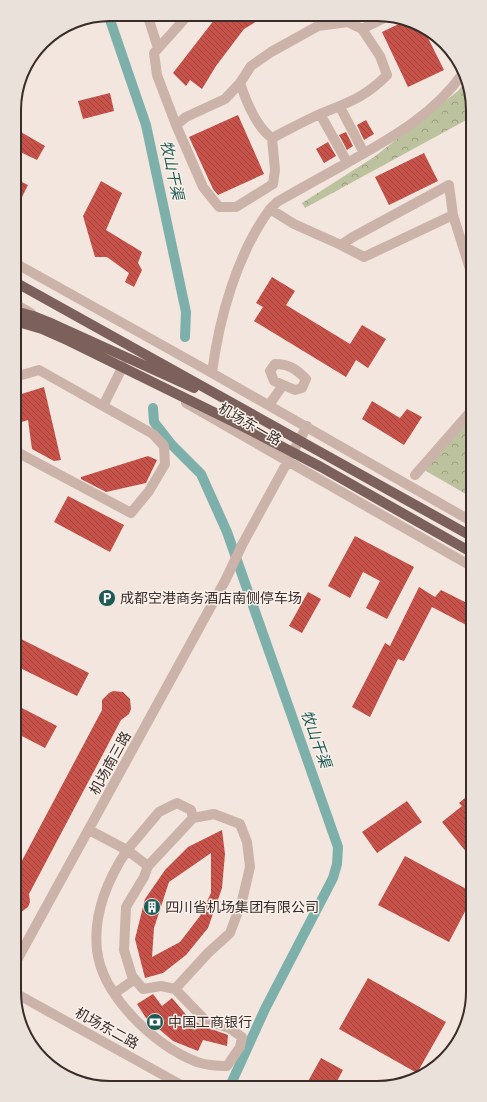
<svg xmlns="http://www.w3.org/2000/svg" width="487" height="1102" font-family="Rubik,'Noto Sans SC',sans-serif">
  <defs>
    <pattern id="park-crowns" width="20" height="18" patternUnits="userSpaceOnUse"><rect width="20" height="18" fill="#bcc29e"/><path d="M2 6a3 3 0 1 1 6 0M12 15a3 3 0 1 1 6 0" fill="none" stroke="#9a9e81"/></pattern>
    <pattern id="building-back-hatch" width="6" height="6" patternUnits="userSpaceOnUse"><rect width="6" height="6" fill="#c65249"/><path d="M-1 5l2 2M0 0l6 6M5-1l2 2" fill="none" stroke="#a2443d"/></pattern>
  </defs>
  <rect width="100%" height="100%" fill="#f3e6de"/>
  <path fill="url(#park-crowns)" d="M467 80 470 85V118L305 208 302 203 374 157 458 91Z
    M471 414V497L426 471 423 467Z"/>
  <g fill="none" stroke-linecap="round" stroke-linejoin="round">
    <path stroke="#7db0aa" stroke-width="10" d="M108 14 146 125 186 312 185 337
      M153 408 154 422 172 445 201 474 227 532 338 847 337 864 333 878 265 1009 230 1086"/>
  </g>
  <path fill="url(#building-back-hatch)" fill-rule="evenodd" d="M218 15H267L244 29 216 66 202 89 190 80 186 86 173 73Z
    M405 21 424 30 444 70 408 87 382 32Z
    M110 93 114 111 83 119 78 101Z
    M238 115 264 174 218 195 213 189 189 137Z
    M366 120 374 134 364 140 357 125Z
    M14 128 45 146 37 160 14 149Z
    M346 132 353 146 347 150 339 135Z
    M328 142 336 156 324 163 316 149Z
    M424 153 438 181 389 205 375 177Z
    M14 178 28 185 15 211V193Z
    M101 181 122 193 106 230 142 252 138 263 142 270 134 287 125 282 129 273 107 257H95L83 216Z
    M272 277 295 291 286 305 350 344 362 325 386 339 368 368 356 360 346 377 254 321 263 307 256 303Z
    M44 387 61 460 54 461 32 449 28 420 15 424V396Z
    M372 401 400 418 407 409 422 417 404 445 362 419Z
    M148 456 157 460 146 483 106 492 81 479V477Z
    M68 496 124 525 110 552 54 522Z
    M355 536 414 567 387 619 366 608 380 581 363 572 350 598 328 586Z
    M419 587 435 597 441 590 471 605 472 628 432 607 404 661 398 659 370 717 352 707 385 643 390 646Z
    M308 592 321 599 302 633 289 626Z
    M19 638 89 673 77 696 16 666V643Z
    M113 691 123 692 130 699 131 709 129 714 121 720 29 894 30 902 28 907 17 915V870L102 710V700L109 693Z
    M16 705 57 726 45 748 16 733Z
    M472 792V859L442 822 462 806 459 803Z
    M407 801 422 822 377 853 362 832Z
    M222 830 225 854 222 888 208 928 186 955 163 973 145 978 135 939 145 899 165 870 188 847ZM211 853V893L200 916 180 942 152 957 154 928 169 882Z
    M405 856 472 892V898L449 942 378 905Z
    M368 978 446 1022 417 1073 339 1029Z
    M153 994 162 1006 172 998 188 1017 203 1026 228 1035 227 1046 203 1040 198 1051 173 1041 146 1018 137 1004Z
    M321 1058 343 1070 335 1085H306Z"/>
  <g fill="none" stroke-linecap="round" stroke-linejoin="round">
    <path stroke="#cbb3aa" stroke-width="10" d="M147 14 158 48
      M348 22 362 29 380 56 387 75C366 97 347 103 320 114 304 121 288 130 272 138 256 127 246 101 240 83L251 66 271 52 318 26Z
      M362 29 388 16
      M240 83 225 99 186 117 176 125 203 187 219 207H236L273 184 275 170 272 138
      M340 107 364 153
      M320 114 347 162
      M176 125 157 75 154 53 189 14
      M270 209 294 224 341 245 353 237 449 185 453 215 470 269
      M341 245 364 257 453 215
      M15 263 212 373 471 521
      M15 304 31 313
      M275 364C289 364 296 369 306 379L302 388 295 390 274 381 270 371Z
      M212 373C219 318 237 254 270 209L277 202C300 189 323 176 347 163 389 139 434 115 463 73
      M15 377 39 370 103 406 123 366
      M186 403 471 566
      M269 405 283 385
      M15 451 131 513 149 491 165 464 164 446 153 434 103 406
      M415 475 471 411
      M89 830 127 850C108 879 93 915 97 950 102 996 156 1047 197 1062 206 1065 217 1066 227 1066L240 1047 242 1037 229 1028 205 1020 175 989 161 986 143 989 132 976 124 950 126 907 144 877 148 866 127 850 159 812 177 803 191 810 193 818 148 866
      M17 960 226 579 242 545 307 426
      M175 989 208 953 230 933 242 901 250 867 247 842 240 824 214 814 193 818
      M115 993 135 979
      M17 994 183 1086"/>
    <path stroke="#7b605b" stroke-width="10" d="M15 282 471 536
      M15 311 33 316 53 324 194 388
      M15 321 42 329 69 341 244 427 321 467 471 552"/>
  </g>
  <defs>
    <g id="parking-disc" transform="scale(0.9)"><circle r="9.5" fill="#1e5b55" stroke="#faf1eb"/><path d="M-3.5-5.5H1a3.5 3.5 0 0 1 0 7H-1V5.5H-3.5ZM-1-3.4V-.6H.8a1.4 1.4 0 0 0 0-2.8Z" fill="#fff"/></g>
    <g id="building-disc" transform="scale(0.9)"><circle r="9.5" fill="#1e5b55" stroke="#faf1eb"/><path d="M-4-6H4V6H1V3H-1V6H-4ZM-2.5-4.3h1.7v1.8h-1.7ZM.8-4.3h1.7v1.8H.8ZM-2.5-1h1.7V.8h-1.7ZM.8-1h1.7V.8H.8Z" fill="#fff"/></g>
    <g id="bank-disc" transform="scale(0.9)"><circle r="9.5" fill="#1e5b55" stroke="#faf1eb"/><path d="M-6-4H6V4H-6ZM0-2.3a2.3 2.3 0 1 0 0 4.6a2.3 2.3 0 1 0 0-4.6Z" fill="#fff"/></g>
  </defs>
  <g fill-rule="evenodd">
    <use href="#parking-disc" x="107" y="598"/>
    <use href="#building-disc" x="152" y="907"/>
    <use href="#bank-disc" x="155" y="1022"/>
  </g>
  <g text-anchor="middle" stroke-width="3" stroke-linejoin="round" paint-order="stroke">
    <g font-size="14" fill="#392c29" stroke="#faf1eb">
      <text transform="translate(250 424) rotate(30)" y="5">机场东一路</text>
      <text transform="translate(110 763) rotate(-61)" y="5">机场南三路</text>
      <text transform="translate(107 1028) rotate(29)" y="5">机场东二路</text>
    </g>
    <g font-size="14" fill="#392c29" stroke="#faf1eb" text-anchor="start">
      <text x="120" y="603">成都空港商务酒店南侧停车场</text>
      <text x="165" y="912">四川省机场集团有限公司</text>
      <text x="168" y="1027">中国工商银行</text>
    </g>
    <g font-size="15" font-style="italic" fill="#1e5b55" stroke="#faf1eb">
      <text transform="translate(172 170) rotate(78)" y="5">牧山干渠</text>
      <text transform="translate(316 739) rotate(70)" y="5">牧山干渠</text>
    </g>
  </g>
  <path d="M0 0H487V1102H0ZM110 21H377A89 89 0 0 1 466 110V992A89 89 0 0 1 377 1081H110A89 89 0 0 1 21 992V110A89 89 0 0 1 110 21Z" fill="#ebe1db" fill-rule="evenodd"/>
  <path fill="none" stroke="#392c29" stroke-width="2" d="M110 21H377A89 89 0 0 1 466 110V992A89 89 0 0 1 377 1081H110A89 89 0 0 1 21 992V110A89 89 0 0 1 110 21Z"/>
</svg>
